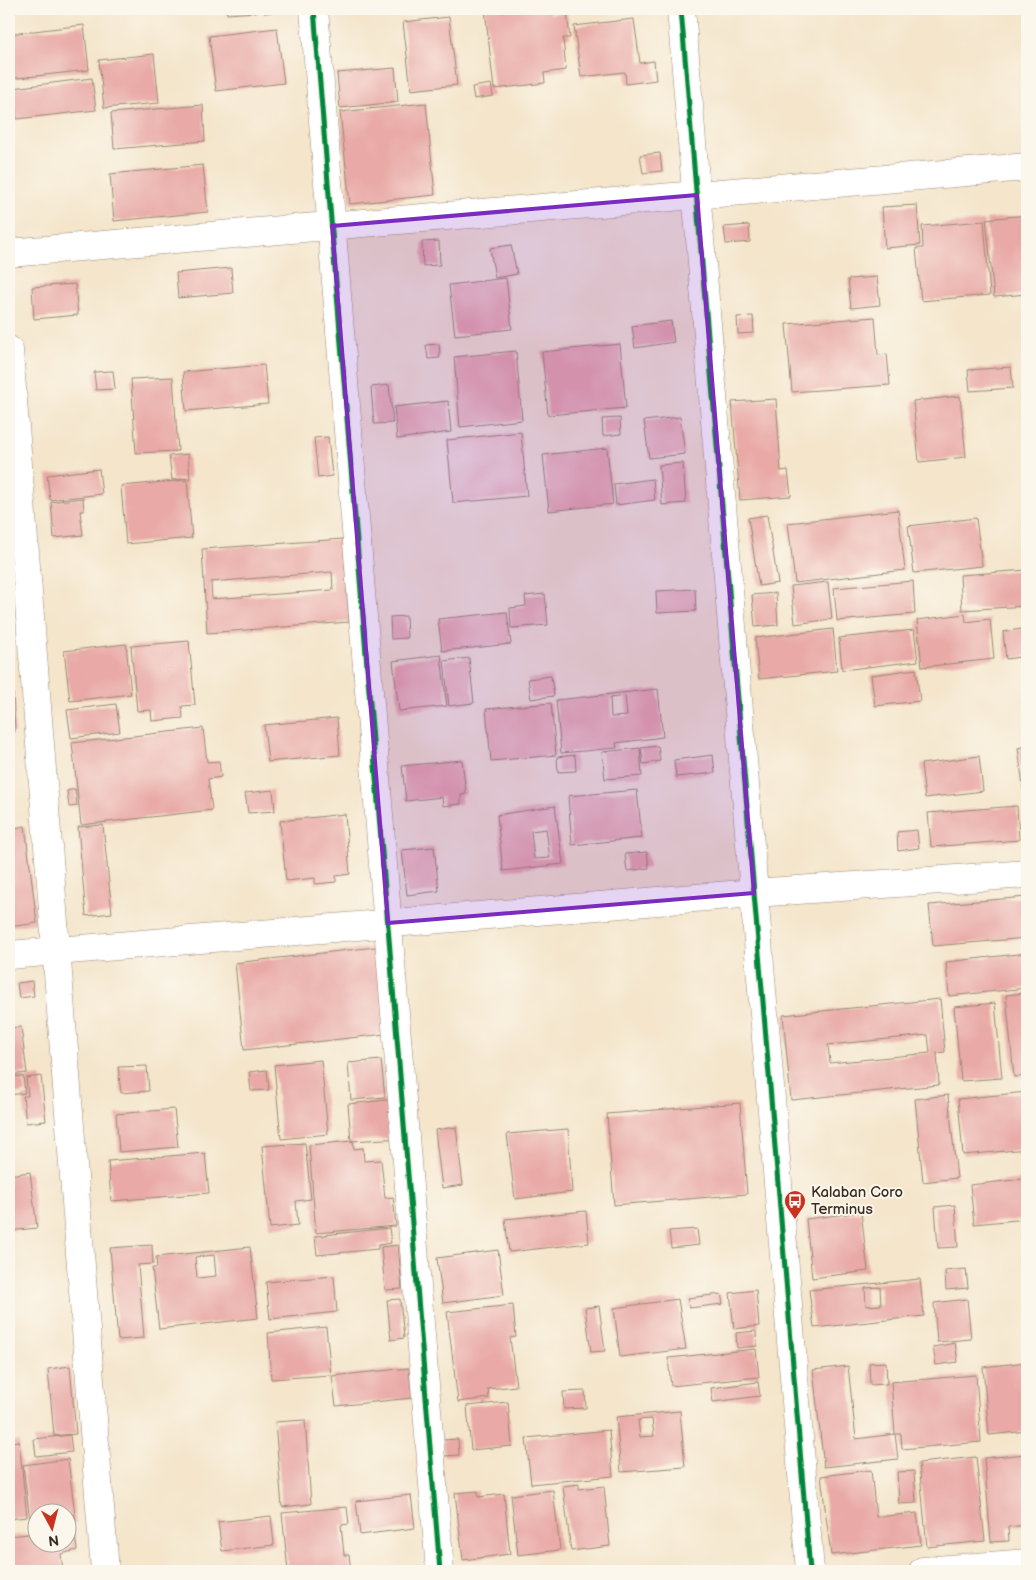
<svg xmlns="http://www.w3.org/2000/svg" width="1036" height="1580" font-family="'Balsamiq Sans',sans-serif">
  <rect width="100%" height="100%" fill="#fbf7ec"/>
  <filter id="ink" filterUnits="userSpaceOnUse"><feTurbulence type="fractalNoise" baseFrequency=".02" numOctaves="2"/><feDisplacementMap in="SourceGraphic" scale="10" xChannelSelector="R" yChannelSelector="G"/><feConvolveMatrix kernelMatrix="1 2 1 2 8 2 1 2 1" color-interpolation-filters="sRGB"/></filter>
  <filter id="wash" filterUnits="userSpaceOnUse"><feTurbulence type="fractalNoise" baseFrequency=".0096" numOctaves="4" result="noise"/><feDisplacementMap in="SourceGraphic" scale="20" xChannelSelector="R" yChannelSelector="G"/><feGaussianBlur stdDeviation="1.12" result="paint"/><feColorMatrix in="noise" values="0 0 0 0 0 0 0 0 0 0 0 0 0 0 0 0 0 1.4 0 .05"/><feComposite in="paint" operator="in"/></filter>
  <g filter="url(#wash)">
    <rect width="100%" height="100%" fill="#f4e5cb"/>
    <g id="blocks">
      <path fill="#e9aaa7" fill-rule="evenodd" d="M226 9H257V12L227 14Z
        M264 9H290V10L264 13Z
        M485 9H550V14L567 12 570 38H563L566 70 544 73 545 83 494 89Z
        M449 17 457 85 411 90 403 22Z
        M634 19 640 63 654 61 656 80 626 84 625 72 581 77 574 26Z
        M84 25 89 70 9 79V34Z
        M277 28 284 83 216 91 209 36Z
        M154 54 159 103 104 108 99 60Z
        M395 68 398 102 340 108 337 73Z
        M92 78 96 110 17 119 13 88Z
        M491 84 493 96 474 99 472 87Z
        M426 103 435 195 350 204 340 112Z
        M203 105 205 141 114 149 111 113Z
        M660 153 662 171 643 173 640 155Z
        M203 165 208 212 114 221 110 174Z
        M917 205 920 245 885 248 882 207Z
        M1027 215V294L994 297 986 219Z
        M984 221 990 295 921 301 916 248H923L922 226Z
        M749 225 750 242 726 244 724 227Z
        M439 241 440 265 423 266 422 242Z
        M511 245 517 274 495 278 490 248Z
        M231 268 233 293 178 298 176 273Z
        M877 277 880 305 851 308 848 279Z
        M506 278 512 329 455 335 449 285Z
        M75 284 78 315 34 319 32 287Z
        M753 316 754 333 738 334 737 317Z
        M875 317 878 355 887 354 890 385 792 392 786 324Z
        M671 321 674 342 635 348 632 326Z
        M439 344 440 358 428 359 426 345Z
        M620 344 626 408 548 415 542 352Z
        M516 351 522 420 460 427 454 357Z
        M264 365 268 404 186 411 183 372Z
        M1011 367 1013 388 970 391 968 370Z
        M113 371 115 389 96 390 94 372Z
        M173 377 178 451 136 453 131 379Z
        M389 385 393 423 374 424 371 387Z
        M960 396 966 457 919 462 913 401Z
        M776 399 781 471 788 470 791 496 740 500 732 402Z
        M448 401 451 432 397 439 394 407Z
        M680 417 685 454 649 458 644 421Z
        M620 418 621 434 603 436 602 419Z
        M521 432 527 496 453 503 447 440Z
        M328 437 332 476 318 478 314 438Z
        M607 448 613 504 549 511 543 455Z
        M188 454 190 478 172 480 169 456Z
        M683 463 686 503 662 505 659 465Z
        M99 469 102 494 50 500 47 475Z
        M653 479 655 500 616 505 614 484Z
        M187 480 192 538 126 544 121 486Z
        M83 498 84 511H80L83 535 54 538 51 502Z
        M898 510 905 570 795 583 788 523Z
        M767 515 778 583 759 586 748 518Z
        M976 518 982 566 914 573 908 526Z
        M343 539 349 622 207 633 202 549ZM332 572 333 590 212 599 211 582Z
        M1027 570V606L962 610 960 575Z
        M913 581 915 614 837 621 834 588Z
        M828 582 832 619 795 624 791 586Z
        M695 589 696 611 657 613 656 591Z
        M776 593 778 625 755 627 752 595Z
        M545 594 548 625 511 628 510 608 526 606 525 596Z
        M507 612 511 644 442 651 438 619Z
        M965 614 966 622 990 619 994 659 922 667 917 620Z
        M406 616 407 638 391 639 390 617Z
        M1027 628V656L1006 659 1003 632Z
        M833 629 837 671 759 679 755 638Z
        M914 630 918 661 842 670 839 638Z
        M189 641 195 705 182 706 183 718 152 721 151 710 137 711 131 646Z
        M126 644 131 694 70 701 64 651Z
        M441 655 447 706 399 711 393 661Z
        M469 658 474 703 449 706 444 661Z
        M916 669 920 701 875 706 871 675Z
        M551 676 554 696 531 699 528 679Z
        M658 689 663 737 616 743 617 748 561 753 556 700ZM625 696 627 716 611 717 610 698Z
        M13 692 15 732H9V693Z
        M551 703 556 755 491 761 486 709Z
        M116 704 120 732 71 738 67 710Z
        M337 718 340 755 268 762 264 725Z
        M203 728 207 762 219 761 221 777 208 779 212 810 81 825 72 743Z
        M658 746 660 761 643 764 641 748Z
        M1027 746V809H1026L1018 748Z
        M640 748 642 776 605 779 602 752Z
        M575 755 576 771 558 772 557 757Z
        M713 755 715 773 676 777 674 760Z
        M979 756 983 791 925 798 921 764Z
        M462 760 466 794 461 795V804L443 806 442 797 406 801 402 766Z
        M75 789 77 806 69 807 67 791Z
        M273 790 275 811 248 813 245 793Z
        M637 790 642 838 572 845 568 796Z
        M555 806 563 864 503 871 497 815ZM546 829 550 858 534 859 531 831Z
        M1017 806 1019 840 931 847 928 813Z
        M345 814 350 874 336 876V882L315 884V878L286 881 280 821Z
        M103 825 112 913 86 916 78 827Z
        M25 826 37 923 9 927V829Z
        M917 830 919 848 898 851 897 832Z
        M434 847 439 891 407 895 402 850Z
        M647 852 649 868 627 871 625 854Z
        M1027 897V938L933 946 929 905Z
        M384 946 394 1033 244 1050 235 963Z
        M1027 953V988L949 996 946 962Z
        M32 981 34 996 19 998 17 983Z
        M1027 993V1076L1014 1077 1006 995Z
        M940 999 945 1052 937 1053 939 1085 791 1100 783 1015ZM928 1035 930 1053 830 1063 828 1045Z
        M995 1003 1002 1078 961 1081 954 1007Z
        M21 1027 27 1073 9 1075V1028Z
        M321 1060 328 1134 281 1139 274 1065Z
        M381 1060 385 1097 351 1100 348 1063Z
        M147 1066 149 1091 121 1093 118 1067Z
        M267 1070 269 1090 251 1091 249 1072Z
        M23 1076 25 1093 9 1095V1077Z
        M41 1076 46 1121 26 1123 23 1096H28L26 1078Z
        M1027 1092V1149L963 1155 958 1099Z
        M948 1095 957 1178 923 1182 915 1099Z
        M396 1099 402 1138 351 1141 348 1104Z
        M740 1103 747 1194 614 1205 607 1114Z
        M174 1109 178 1147 119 1152 116 1114Z
        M456 1127 463 1185 442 1188 435 1130Z
        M568 1129 572 1192 515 1199 507 1134Z
        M353 1141 354 1149 363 1148 364 1161 381 1160 385 1198 393 1197 396 1226 316 1233 309 1145Z
        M305 1143 311 1199 296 1201 298 1225 270 1228 262 1146Z
        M205 1153 209 1193 111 1201 108 1161Z
        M30 1172 37 1228 9 1231V1175Z
        M1023 1179 1027 1219 974 1224 970 1185Z
        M955 1205 958 1247 938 1248 935 1207Z
        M586 1211 589 1243 509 1252 505 1219Z
        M861 1212 868 1271 812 1278 806 1219Z
        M389 1228 391 1243 378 1245V1249L317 1255 315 1236Z
        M697 1229 699 1245 671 1248 669 1231Z
        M152 1245 153 1264 138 1265 144 1338 118 1340 110 1248Z
        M398 1245 402 1289 385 1290 381 1247Z
        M250 1247 258 1318 159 1329 152 1268H157L156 1257ZM214 1255 216 1276 197 1278 195 1257Z
        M498 1250 504 1295 443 1303 437 1258Z
        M966 1269 968 1288 946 1290 945 1271Z
        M334 1276 337 1312 270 1319 266 1282Z
        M920 1279 924 1316 814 1328 809 1290ZM880 1287 881 1305 866 1306 865 1288Z
        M9 1282H10L11 1296H9Z
        M756 1290 759 1326 734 1329 730 1293Z
        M721 1294 723 1304 689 1308 688 1298Z
        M400 1299 404 1338 391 1340 387 1300Z
        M678 1299 686 1349 620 1357 614 1308Z
        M967 1299 971 1339 937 1342 934 1303Z
        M513 1305 516 1337 510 1338 516 1386 488 1389 489 1398 458 1402 447 1312Z
        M599 1306 605 1351 591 1352 585 1308Z
        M326 1327 331 1375 271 1379 268 1333Z
        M756 1331 757 1346 737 1348 736 1333Z
        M955 1343 958 1362 936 1365 933 1347Z
        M756 1349 759 1377 671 1386 668 1358Z
        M886 1362 887 1384 870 1385 869 1363Z
        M1027 1362V1431L989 1435 983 1367Z
        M70 1366 76 1434 54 1436 48 1369Z
        M848 1366 856 1439 895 1434 898 1459 824 1467 813 1370Z
        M409 1368 412 1398 336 1406 332 1376Z
        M976 1375 981 1442 902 1449 901 1434H895L891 1382Z
        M758 1382 760 1396 713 1402 711 1388Z
        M585 1391 586 1408 564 1409 563 1392Z
        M508 1402 512 1446 471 1450 467 1406Z
        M680 1411 685 1467 621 1472 616 1417ZM652 1419 654 1436 640 1437 638 1420Z
        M305 1420 311 1504 282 1507 275 1422Z
        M609 1430 613 1476 531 1484 526 1438Z
        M70 1435 72 1452 36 1456 34 1439Z
        M458 1439 459 1455 444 1456 443 1440Z
        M19 1441 27 1517 9 1519V1442Z
        M1027 1454V1525L1008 1527 1009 1541 991 1542 984 1458Z
        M976 1457 985 1541 927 1547 919 1463Z
        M68 1459 76 1523 68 1524V1512H38V1528L31 1529 23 1465Z
        M871 1470 876 1517 917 1513 921 1545 831 1555 821 1476Z
        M914 1471 916 1503 899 1504 897 1472Z
        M579 1484V1489L604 1486 610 1546 571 1551 563 1486Z
        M553 1490 560 1550 518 1555 511 1495Z
        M478 1491V1497L504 1494 510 1554 463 1560 455 1493Z
        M411 1495 415 1528 360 1535 356 1501Z
        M347 1507 349 1524 341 1525 344 1555H349L351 1571H288L282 1513Z
        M271 1516 274 1545 222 1551 218 1522Z
        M74 1529 77 1550 61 1554 63 1571H9V1536L38 1533V1542H68V1530Z
        M420 1567 421 1571H399V1570Z"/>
    </g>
  </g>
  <g filter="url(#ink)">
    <use href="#blocks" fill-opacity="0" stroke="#988874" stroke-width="1"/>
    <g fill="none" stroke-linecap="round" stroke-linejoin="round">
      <g stroke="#988874" stroke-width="29">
        <path id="minor" d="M314 9 440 1571
          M681 9 810 1571
          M9 253 1027 167
          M9 350 105 1571
          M9 955 754 893 1027 874
          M923 1571 1027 1563"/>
      </g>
      <use href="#minor" stroke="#fff" stroke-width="28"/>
      <g stroke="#fbf7ec" stroke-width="8">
        <path id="cycleway" d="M314 9 440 1571
          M681 9 810 1571"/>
      </g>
      <use href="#cycleway" stroke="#00873e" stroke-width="5"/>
    </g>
  </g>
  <path fill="#7b2cbf" fill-opacity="0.2" stroke="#7b2cbf" stroke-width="4" stroke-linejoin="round" d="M697 195 754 893 388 923 332 226Z"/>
  <defs>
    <g id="bus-pin" transform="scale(1.125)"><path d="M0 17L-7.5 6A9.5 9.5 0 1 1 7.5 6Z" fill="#c8321e" stroke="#fbf7ec"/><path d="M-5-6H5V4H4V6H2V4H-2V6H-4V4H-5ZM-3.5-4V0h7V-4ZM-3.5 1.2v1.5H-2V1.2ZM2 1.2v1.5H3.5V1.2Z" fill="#fff"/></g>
  </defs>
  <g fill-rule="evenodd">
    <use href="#bus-pin" x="795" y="1201"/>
  </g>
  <g text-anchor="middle" stroke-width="4" stroke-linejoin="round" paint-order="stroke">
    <g font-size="15" fill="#3b2a1e" stroke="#fbf7ec" text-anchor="start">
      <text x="811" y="1197">Kalaban Coro<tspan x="811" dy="17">Terminus</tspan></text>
    </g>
  </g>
  <rect width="1036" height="1580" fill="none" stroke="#fbf7ec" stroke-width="30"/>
  <g transform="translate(52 1528) rotate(173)"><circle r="24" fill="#fbf7ec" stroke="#aea59a"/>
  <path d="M0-4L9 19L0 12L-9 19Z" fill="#c8321e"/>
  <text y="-8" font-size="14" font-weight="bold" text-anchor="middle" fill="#3b2a1e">N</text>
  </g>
</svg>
